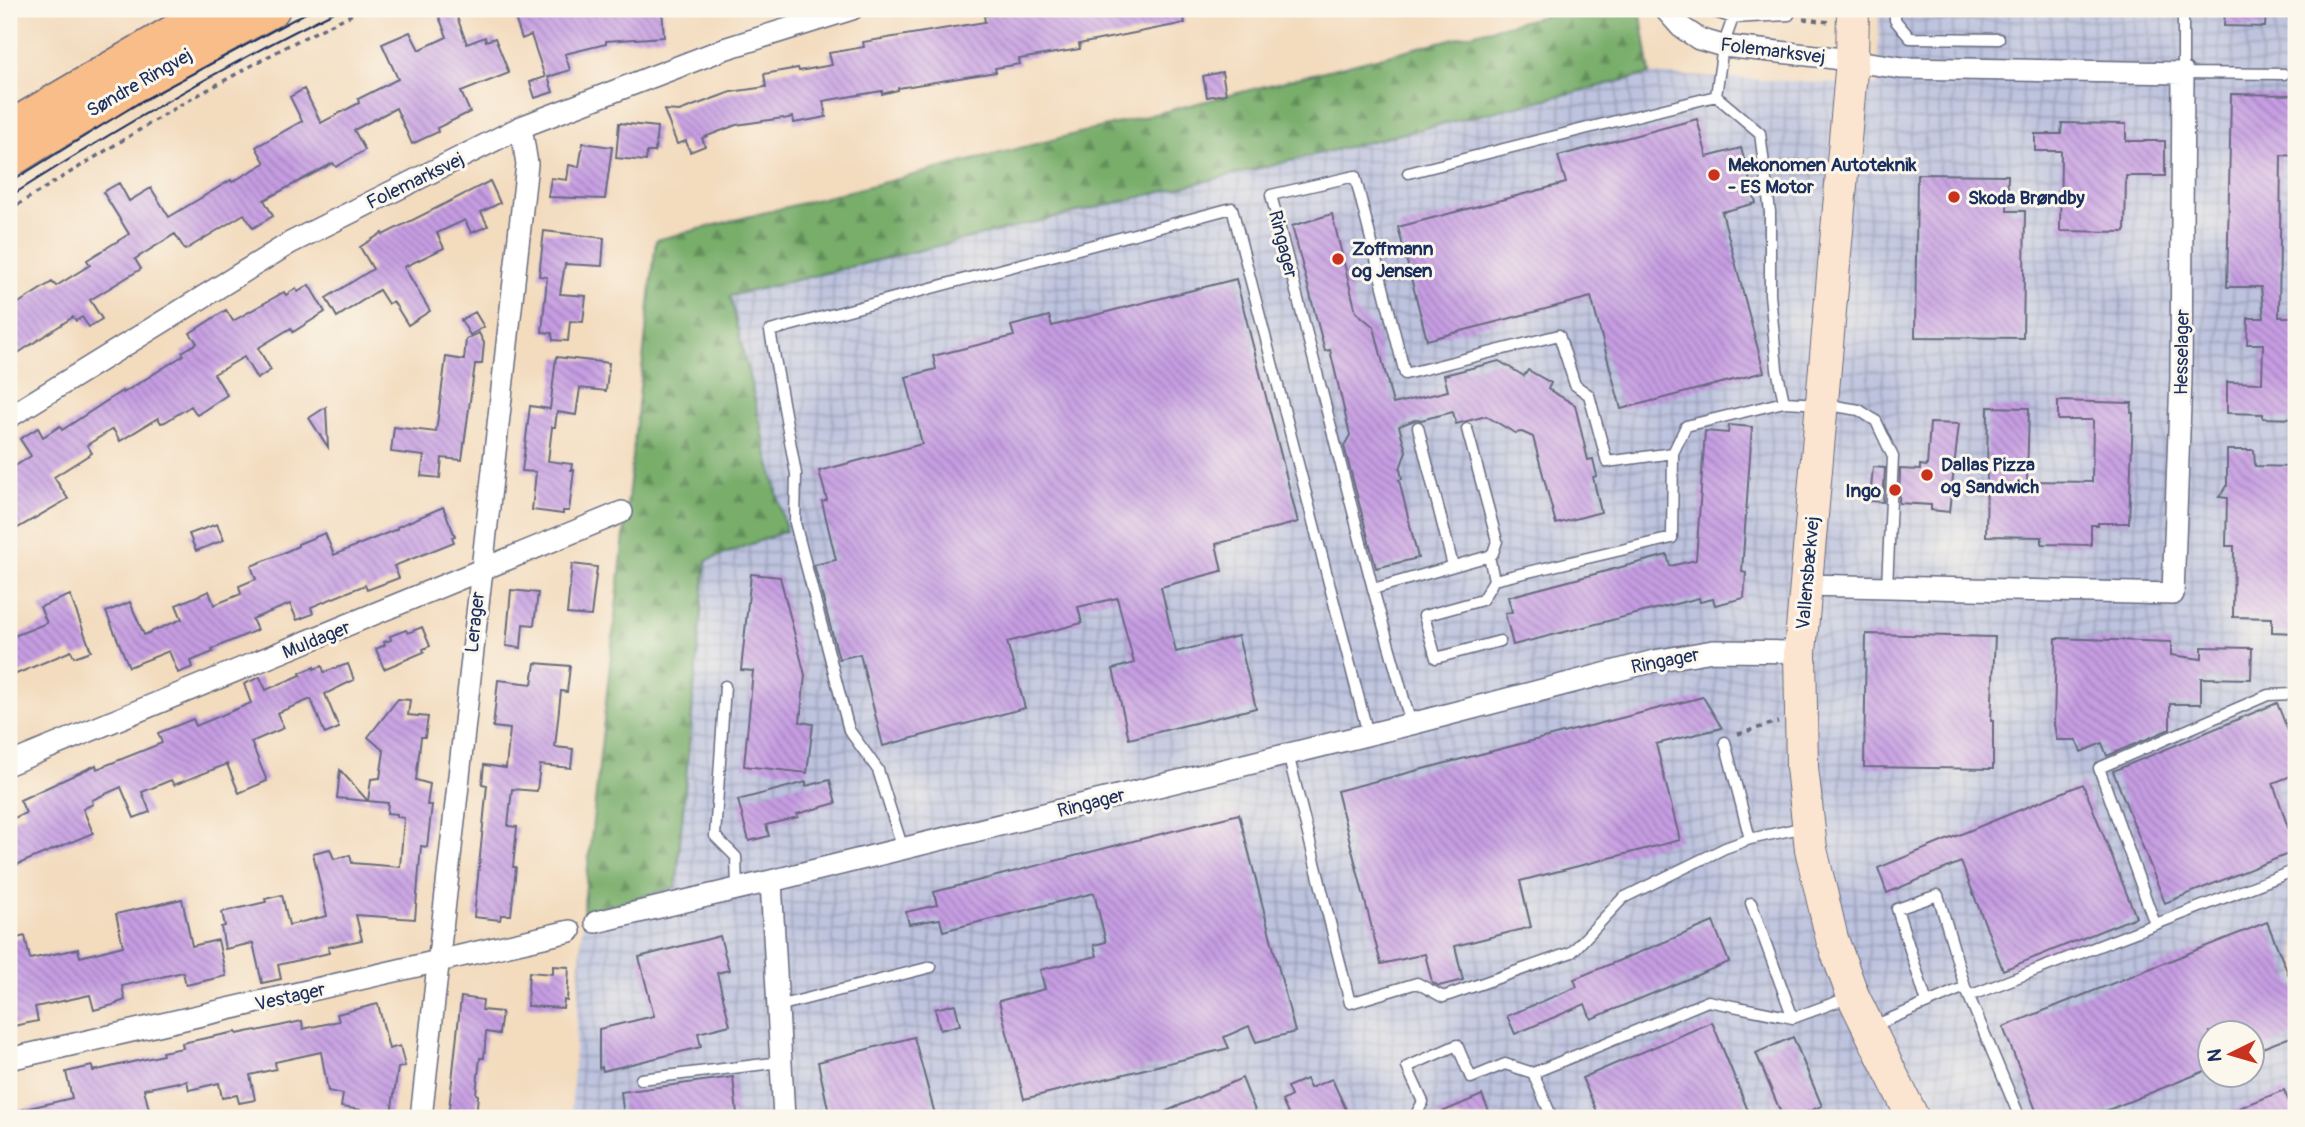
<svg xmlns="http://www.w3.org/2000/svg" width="2305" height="1127" font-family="Pangolin,sans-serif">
  <defs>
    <pattern id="industrial-grid" width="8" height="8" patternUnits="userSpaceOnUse" patternTransform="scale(1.75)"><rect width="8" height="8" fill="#bdc3de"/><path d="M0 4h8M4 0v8" fill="none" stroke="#999fb7"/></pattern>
    <pattern id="forest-firs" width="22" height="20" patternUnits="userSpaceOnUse" patternTransform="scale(1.75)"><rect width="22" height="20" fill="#78ad6a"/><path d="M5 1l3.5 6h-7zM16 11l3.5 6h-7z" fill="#628d5a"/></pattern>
    <pattern id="building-back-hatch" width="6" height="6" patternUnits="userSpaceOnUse" patternTransform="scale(1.75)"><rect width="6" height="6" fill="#c69de2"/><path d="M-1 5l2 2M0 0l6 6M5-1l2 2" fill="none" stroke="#a080ba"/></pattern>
  </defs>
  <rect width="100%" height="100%" fill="#fbf7ec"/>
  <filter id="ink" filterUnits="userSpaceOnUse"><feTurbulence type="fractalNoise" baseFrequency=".0143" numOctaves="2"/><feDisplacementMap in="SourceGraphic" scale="14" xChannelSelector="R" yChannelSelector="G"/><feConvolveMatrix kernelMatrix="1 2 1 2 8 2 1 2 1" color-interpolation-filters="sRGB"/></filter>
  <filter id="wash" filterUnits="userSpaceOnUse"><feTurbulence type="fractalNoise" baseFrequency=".00686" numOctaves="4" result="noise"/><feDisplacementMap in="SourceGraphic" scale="28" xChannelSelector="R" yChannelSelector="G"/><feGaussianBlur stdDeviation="1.57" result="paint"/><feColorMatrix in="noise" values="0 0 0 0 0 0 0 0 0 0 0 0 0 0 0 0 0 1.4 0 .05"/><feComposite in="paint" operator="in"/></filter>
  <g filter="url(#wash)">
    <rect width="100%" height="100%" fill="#f3dbbe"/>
    <path fill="url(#industrial-grid)" fill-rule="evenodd" d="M1879 9H2296V1118H571L583 913 676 887 706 560 786 531 730 296 1650 74 1878 86ZM2210 1032H2252V1074H2210Z"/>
    <path fill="url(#forest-firs)" stroke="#4a6e64" stroke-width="2" d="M1570 9H1640L1650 74 730 296 786 531 706 561 676 887 583 913 656 240Z"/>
    <g id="blocks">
      <path fill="url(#building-back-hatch)" d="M436 9H454L467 44 485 37 486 41 495 38 509 73 461 92 470 112 437 128 438 132 412 144 396 108 354 130 365 150 336 167 333 163 264 200 273 216 253 228 244 214 185 250 175 234 135 259 141 269 90 300 102 319 89 327 82 317 76 321 73 317 9 359V309L52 282 56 286 90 265 87 260 129 234 103 192 119 183 129 201 151 188 169 217 231 180 232 182 265 163 256 147 302 121 290 97 304 89 321 123 359 103 358 99 398 79 382 44 410 32 419 50 447 37Z
        M512 9H662L664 37 606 41V44L565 54 570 70 548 77 553 92 535 98 530 82 545 77 531 35 522 39Z
        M1007 9H1182L1185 23 1079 44 1080 49 1019 59 1020 64 995 68 996 72 898 88V90L882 94V91L823 101 826 117 794 123 793 117 784 119 783 118 736 125 702 138 705 146 690 152 686 141 677 144 664 110 679 111 731 92 766 87 764 74 798 68 799 71 832 65 829 53 864 47 863 42 985 22 984 16 1008 12Z
        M2225 9H2266L2265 27 2224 26Z
        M1222 72 1226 94 1207 97 1203 76Z
        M2231 94 2296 95V156L2281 155 2279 317H2296V419L2263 418V414L2227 413V382L2262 383 2263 344H2247L2248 318H2264L2261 287H2227Z
        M1697 119 1707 157 1741 148 1756 203 1722 212 1764 372 1621 409 1591 297 1427 340 1398 227 1566 183 1558 156Z
        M619 123 657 127 655 152H647L646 161 616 158Z
        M2062 123 2126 124V141H2165V176H2126L2125 232 2060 231 2061 151H2035V134H2061Z
        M583 143 612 147 605 199 548 197 551 178 567 180 569 165 579 167Z
        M1917 174 2008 175 2007 211H2025L2023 338 1915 337Z
        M490 181 500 203 481 212 488 226 471 233 465 220 437 233 444 248 404 267 430 311 408 325 393 301 388 304 379 290 337 317 326 298 373 269 360 247 382 233 383 235Z
        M1332 214 1356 312 1374 327 1393 404 1448 391 1444 375 1499 361 1524 376 1528 370 1551 383 1548 389 1575 405 1588 460 1593 459 1597 476 1593 477 1601 512 1556 524 1533 437 1522 432 1515 433 1486 416 1456 424 1453 412 1421 420 1417 419 1399 426 1406 451 1400 469 1402 479 1399 480 1418 558 1376 568 1344 446 1350 435 1330 350 1325 351 1292 226Z
        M544 231 604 238 602 266 565 264 560 294 586 296 583 322 570 321 568 341 553 340 552 333 542 332 547 277 539 276Z
        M1236 279 1298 522 1216 544 1222 571 1161 587 1176 652 1238 636 1256 708 1129 739 1113 669 1134 663 1117 598 1078 607 1082 623 1007 642 1025 708 883 746 860 654 839 659 814 565 836 560 822 502 827 500 819 471 922 444 906 377 936 369 933 356 1014 336 1011 326 1049 316 1052 326Z
        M309 285 325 312 293 332 291 328 258 348 271 370 257 379 244 357 214 374 227 395 197 415 191 406 165 422 161 423 158 418 120 441 113 429 87 445 92 453 54 477 68 499 9 533V470L31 456 20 439 38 428 43 437 60 426 62 430 122 391 123 393 184 355 182 352 197 343 190 333 226 310 233 321 284 292 286 295 296 288 298 292Z
        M475 312 484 327 470 335 461 320Z
        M479 333 484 343 482 364H475L462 460 442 458 440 478 421 476 424 456 391 452 394 427 436 432 446 357 464 360 466 339Z
        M556 357 609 363 606 391 580 388 576 415 557 412 555 427H552L548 461 572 464 571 470H574L569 511H563V514L532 510 536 472 522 471 530 406 550 409Z
        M2058 401 2132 403 2131 413H2133L2129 523H2098V525H2091V545L2042 544V537L1986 536 1988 407 2029 408 2027 481 2092 482 2093 420H2058Z
        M326 407 328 447 309 418Z
        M1930 423 1959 424 1949 512 1931 510V505L1899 503 1900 469 1920 470V465L1927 466Z
        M1729 425 1752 427 1742 572 1746 573 1744 598 1715 605 1713 599 1700 602 1699 598 1513 645 1505 613 1512 612 1508 597 1667 555 1670 566 1696 560 1705 431 1728 433Z
        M2227 450H2254L2255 466 2296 467V633L2272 632V618L2233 617 2234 546H2226L2227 498 2219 497 2227 486Z
        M1873 467 1885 468 1883 502 1870 501Z
        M443 507 455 536 452 537 454 542 394 566 399 578 367 590 365 585 311 607 313 614 297 620 290 604 252 619 257 630 212 649 213 652 191 661 193 667 178 673 169 651 129 667 106 612 130 602 144 635 182 619 176 605 209 591 214 605 241 594 239 586 256 579 251 566 281 554 298 546V544L325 533 334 555 397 529V527Z
        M217 524 224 540 196 551 189 534Z
        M572 564 597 567 591 616 567 614Z
        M751 574 780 577 805 675 800 722 813 724 807 773 744 766 753 671 741 670Z
        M511 590 538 593 534 625 523 624 521 648 506 646Z
        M70 595 91 651 74 657 71 651 9 677V638L47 623 40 607Z
        M422 627 430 646 423 649 424 652 384 669 376 649 385 645 384 642 391 640 390 636 406 630 408 633Z
        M1866 634 1995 637 1991 721H1993V769L1864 767Z
        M2056 638 2171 642V655L2202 659V647L2252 648 2251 679 2201 678V704H2170V729L2107 756 2102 743 2081 752 2076 740H2057L2054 725Z
        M535 663 570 666 567 692 561 691 555 747 573 749 571 768 540 765 537 791 512 789 508 826 517 827 513 867H516L511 915H501L500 920 474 917 487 785 482 784 484 765 506 768 510 729 493 727 498 680 532 684Z
        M348 664 354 680 325 694 339 728 325 734 311 699 277 713 284 728 251 742 267 781 239 793 227 764 174 785 171 780 142 792 150 812 134 818 121 787 92 800 93 804 83 809 93 833 9 868V820L26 813 20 800 96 765 97 769 162 743 158 733 193 719 196 726 251 703 244 684 260 677 266 690 301 675 300 673 314 667V669L322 666 324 672Z
        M1703 697 1722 728 1656 744 1680 840 1520 881 1531 927 1455 946 1463 980 1439 986 1432 982 1425 954 1381 964 1337 791Z
        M398 699 410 700 408 715 428 717 425 737H421L416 780 430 784 427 805H432L427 847 421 846 415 919 356 915 362 940 328 947 329 953 278 965 281 979 262 983 253 943 225 949 221 927 225 926 222 912 266 902 265 899 282 895 289 925 327 916 313 853 330 849 334 859 350 855 352 863 400 867 404 818 397 817V814L387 813 388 803 368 801 371 779 380 778 384 751 368 737Z
        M2277 703 2296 751V774L2273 783 2296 851 2165 903 2113 771Z
        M340 770 368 801 337 798Z
        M830 780 836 803 797 814 798 817 766 825 769 836 749 841 738 800 806 782V786Z
        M2083 784 2136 917 2003 970 1961 862 1887 893 1878 868Z
        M1239 814 1295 1032 1256 1042 1249 1026 1224 1037 1229 1048 1024 1099 999 1001 1045 989 1040 970 1097 956 1094 945 1106 942 1094 893 943 931 940 919 909 924 906 912 937 905 934 892Z
        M182 899 192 946 218 940 226 976 186 985 183 972 122 986 125 1000 117 1003V1004L94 1010 90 995 35 1007 38 1021 9 1027V940L25 936 30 959 78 949 80 957 123 946 116 914Z
        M1713 922 1729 962 1591 1019 1585 1004 1515 1034 1507 1016 1577 987 1574 979Z
        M2267 922 2296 993V1035L2252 1052V1032H2210V1069L2088 1118H2039L2003 1027Z
        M720 936 729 970 717 973 730 1025 698 1033 701 1047 603 1071 602 1067 599 1068V1029L654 1016 639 957Z
        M553 966 569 967 567 1001 564 1000 563 1008 527 1006 529 972 553 974Z
        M461 997 483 1000 482 1010 502 1012 499 1034 486 1032 484 1058H480L476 1094 478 1095 476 1118H448Z
        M378 1004 389 1049 400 1046 405 1066 398 1068 391 1114 341 1107 343 1094 328 1091 321 1052 275 1062 276 1069 250 1075 255 1100 239 1103 237 1095 222 1098 219 1083 189 1090 187 1081 178 1083V1082L144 1089 151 1118H12V1112L72 1098 66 1072 92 1066 93 1071 163 1055 162 1052 183 1048 182 1043 236 1032 237 1034 256 1030 257 1031 302 1021 303 1029 339 1021 337 1014Z
        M955 1004 960 1025 940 1030 935 1009Z
        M1712 1022 1751 1118H1600L1582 1078Z
        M914 1037 936 1118H830L818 1062Z
        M1793 1037 1822 1106 1793 1118H1783L1756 1053Z
        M733 1077 737 1114 705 1118H624L621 1092Z
        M1242 1078 1258 1118H1151Z
        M1306 1079 1310 1088 1332 1079 1350 1118H1290L1282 1101 1291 1096 1287 1087Z
        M2284 1090 2296 1118H2215Z
        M1482 1095 1492 1118H1428Z"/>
    </g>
  </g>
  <g filter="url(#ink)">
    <use href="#blocks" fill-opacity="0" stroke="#676b80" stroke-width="2"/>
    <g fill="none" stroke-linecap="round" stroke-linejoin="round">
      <g stroke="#676b80" stroke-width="13">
        <path id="lane" d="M1706 9 1733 18 1789 15
          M1895 9V20L1910 38 1999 39
          M2183 9V73L2284 74
          M1733 18 1723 46 1716 96 1760 133 1770 212V294L1777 369 1784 402
          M1408 173 1716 96
          M1418 427 1453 566
          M1467 429 1497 541 1493 553 1489 556
          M1494 580 1482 600 1424 616 1436 658 1500 641
          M1373 589 1489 556 1494 580 1672 538 1673 453 1686 426 1784 402 1823 404 1859 410 1876 421 1893 457 1887 587
          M725 686 715 836 736 857 737 888
          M1411 724 1373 589 1271 195 1355 176 1405 374 1559 335 1575 385 1589 395 1607 462 1673 453
          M1725 742 1750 839
          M1288 754 1350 1003 1417 983 1443 997 1572 952 1623 898 1725 848 1750 839 1805 827
          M903 849 878 770 849 730 795 523 796 474 770 331 1232 208 1368 734
          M1751 903 1793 1018
          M2155 924 2099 768 2268 695 2294 694 2296 701
          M1969 996 2296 870
          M1927 1003 1897 909 1938 895 1965 987
          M778 1006 931 967
          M1871 1027 1965 987 2020 1118
          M641 1079 781 1062
          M1414 1118 1423 1102 1407 1067 1457 1045 1471 1078 1505 1064 1533 1073
          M1552 1118 1533 1073 1708 1001 1793 1018 1850 997"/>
      </g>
      <g stroke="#676b80" stroke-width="24">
        <path id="street" d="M1665 9 1681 27 1699 39 1723 46 1826 57 1902 68 2183 73 2181 378 2173 594 1806 585
          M9 417 290 243 521 127 727 48 852 9
          M9 764 622 512
          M771 881 784 1118
          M596 922 771 881 1411 724 1654 661 1713 651 1800 652
          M9 1059 570 931
          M421 1118 527 164 521 127"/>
      </g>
      <g stroke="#676b80" stroke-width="34">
        <path id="secondary" d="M1853 9 1852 60 1800 652 1802 767 1811 849 1832 939 1853 996 1913 1118"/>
      </g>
      <g stroke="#676b80" stroke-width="38">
        <path id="primary" d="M9 129 214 9
          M9 160C94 106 183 57 272 9"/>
      </g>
      <path stroke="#676b80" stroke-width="3.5" stroke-dasharray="5 5" stroke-linecap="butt" d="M1803 19 1830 22
        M9 210 180 105 289 45 363 9
        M1738 734 1778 722"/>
      <use href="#lane" stroke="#fff" stroke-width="10"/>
      <use href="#street" stroke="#fff" stroke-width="21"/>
      <use href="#secondary" stroke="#fce5d0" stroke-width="32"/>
      <use href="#primary" stroke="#f8bd89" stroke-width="35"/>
      <path stroke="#1b2f5e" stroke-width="2" d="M9 183 140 102 313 9
        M9 197C116 129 225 65 340 9"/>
    </g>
  </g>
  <g fill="#c8321e" stroke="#fbf7ec" stroke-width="2.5">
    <circle cx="1714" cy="175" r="7"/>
    <circle cx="1954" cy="197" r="7"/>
    <circle cx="1338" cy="259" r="7"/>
    <circle cx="1927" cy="475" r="7"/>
    <circle cx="1895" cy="490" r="7"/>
  </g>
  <g text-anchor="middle" stroke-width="6" stroke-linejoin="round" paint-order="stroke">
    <g font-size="19" fill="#1b2f5e" stroke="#fbf7ec">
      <text transform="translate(1773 50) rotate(7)" y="7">Folemarksvej</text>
      <text transform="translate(139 82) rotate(-30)" y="7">Søndre Ringvej</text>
      <text transform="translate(415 180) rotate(-26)" y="7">Folemarksvej</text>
      <text transform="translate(1284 244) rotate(76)" y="7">Ringager</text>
      <text transform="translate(2181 352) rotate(-89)" y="7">Hesselager</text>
      <text transform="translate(1807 573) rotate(-85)" y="7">Vallensbækvej</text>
      <text transform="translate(474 622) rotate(-84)" y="7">Lerager</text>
      <text transform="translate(316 639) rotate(-22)" y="7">Muldager</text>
      <text transform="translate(1665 660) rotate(-11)" y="7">Ringager</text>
      <text transform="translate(1091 802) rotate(-14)" y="7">Ringager</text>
      <text transform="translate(290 996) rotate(-13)" y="7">Vestager</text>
    </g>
    <g font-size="19" font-weight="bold" fill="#1b2f5e" stroke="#fbf7ec" text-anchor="start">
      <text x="1728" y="171">Mekonomen Autoteknik<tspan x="1728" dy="22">- ES Motor</tspan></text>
      <text x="1968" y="204">Skoda Brøndby</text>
      <text x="1352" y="255">Zoffmann<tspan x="1352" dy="22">og Jensen</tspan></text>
      <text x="1941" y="471">Dallas Pizza<tspan x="1941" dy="22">og Sandwich</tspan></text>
      <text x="1881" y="497" text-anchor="end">Ingo</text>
    </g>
  </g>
  <rect width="2305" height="1127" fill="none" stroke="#fbf7ec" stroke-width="35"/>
  <g transform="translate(2231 1054) rotate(265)"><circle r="33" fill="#fbf7ec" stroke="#a1a7b3" stroke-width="2"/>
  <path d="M0-5L12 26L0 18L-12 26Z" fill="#c8321e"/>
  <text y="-10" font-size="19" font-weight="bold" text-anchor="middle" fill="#1b2f5e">N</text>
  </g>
</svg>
